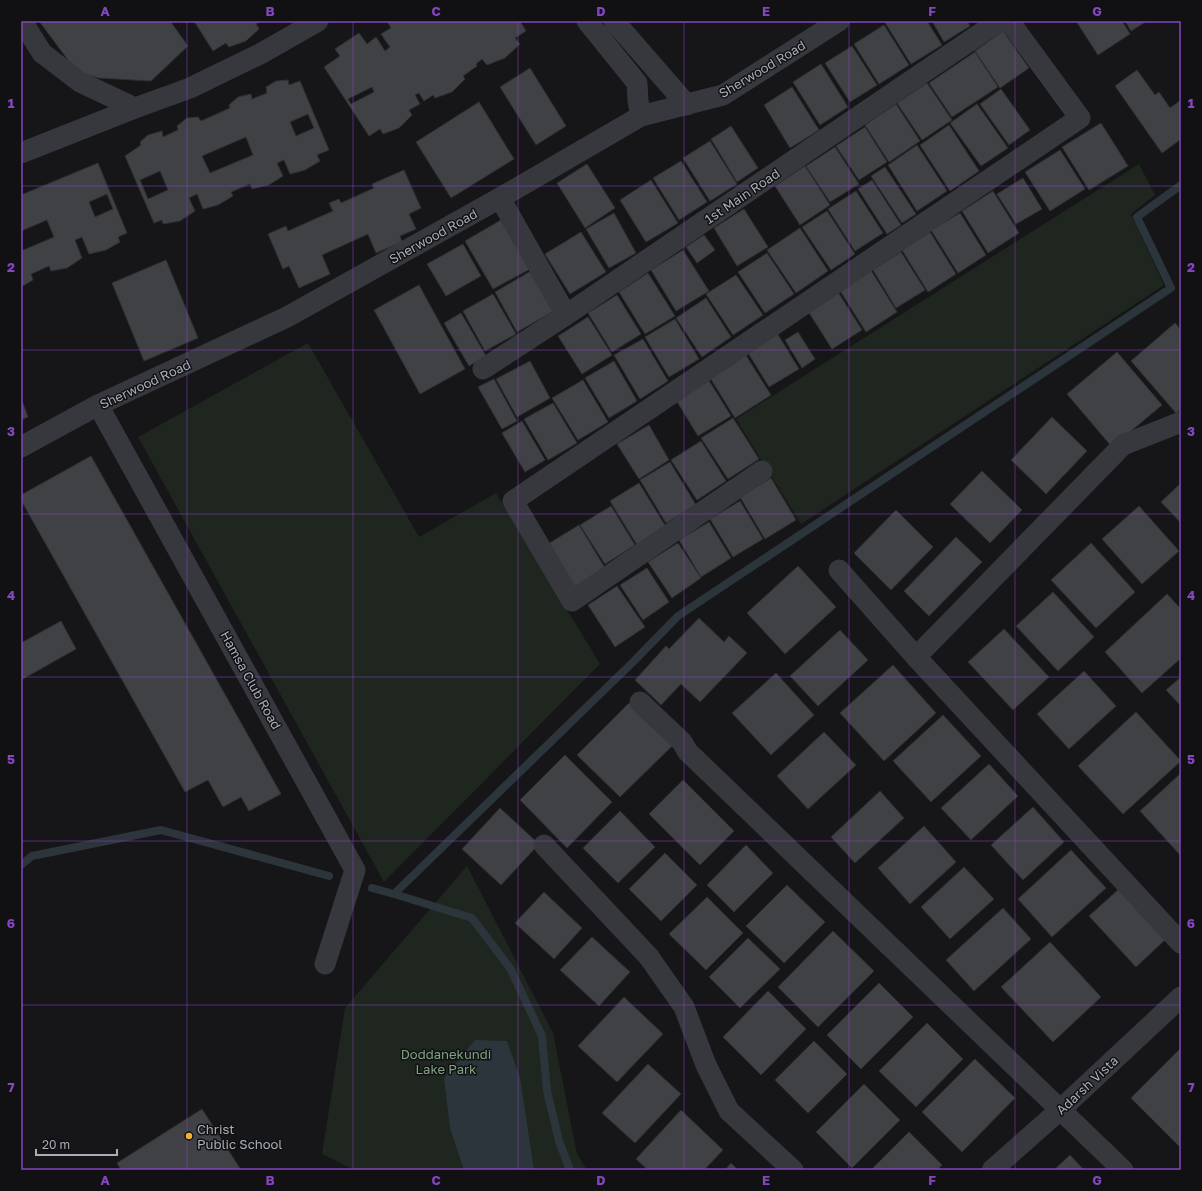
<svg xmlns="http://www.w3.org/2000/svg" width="1202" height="1191" font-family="'Golos Text',sans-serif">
  <rect width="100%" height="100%" fill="#161618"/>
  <path fill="#1e261f" d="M1139 164 1155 195 1131 214 1164 285 801 524 736 419Z
    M308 343 419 537 496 493 600 664 384 882 138 437Z
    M467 866 553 1033 577 1154 587 1170H354L322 1154 345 1008Z"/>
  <path fill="#2c353c" d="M475 1040 507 1041 520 1078 534 1170H464L450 1128 444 1078Z"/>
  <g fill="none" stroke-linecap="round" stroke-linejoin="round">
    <path stroke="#2c353c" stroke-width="8" d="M21 865 32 856 161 830 329 876
      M372 888 394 894 633 662 678 616 1171 288 1137 217 1181 185
      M394 894 472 918 510 968 542 1036 547 1091 559 1141 570 1170"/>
  </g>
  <path fill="#404145" stroke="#303034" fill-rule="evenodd" d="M39 21H170L188 46 151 81 99 78 77 72Z
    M194 21H203L205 23 208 21H261L256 24 259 29 246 41 229 47 226 43 213 51Z
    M387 21H520L526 31 515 38 520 44 505 58 487 65 482 59 476 64 477 66 463 76 465 79 452 92 435 98 433 95 424 101 419 93 415 95 420 104 409 110 412 115 399 128 383 134 380 129 369 136 324 67 340 56 335 49 359 33 367 44 376 37 385 51 390 47 381 34 391 28ZM372 87 374 92 351 104 348 99Z
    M884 21H927L942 45 911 64Z
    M932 21H967L970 26 944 42Z
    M1076 21H1122L1130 34 1098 55Z
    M1125 21H1147L1131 31Z
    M884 25 909 65 879 84 854 44Z
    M1003 31 1029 68 1000 88 975 51Z
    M852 46 877 85 850 102 825 63Z
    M975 52 998 87 952 117 929 83Z
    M821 64 848 107 820 125 793 82Z
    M530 68 566 126 536 145 500 87Z
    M1137 70 1155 95 1159 92 1170 108 1181 100V139L1162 153 1115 86Z
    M288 80 289 85 300 81 329 150 317 155 320 161 305 170 290 174 284 160 277 163 283 176 269 185 252 189 250 184 231 192 233 196 218 205 203 209 197 194 189 198 195 211 180 221 163 224 162 220 154 223 125 156 141 145 140 142 148 135 162 131 163 137 178 130 177 126 187 118 198 117 201 121 230 108 229 105 238 97 251 94 252 99 267 93 266 87 276 81ZM308 114 314 128 296 136 290 122ZM246 137 253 155 210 173 202 156ZM160 171 168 190 148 199 140 180Z
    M927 83 952 120 922 140 897 103Z
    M792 87 819 130 790 148 764 105Z
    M1001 89 1030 130 1009 145 980 104Z
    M479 102 514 159 451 198 416 142Z
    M896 104 920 141 889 162 865 125Z
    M977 104 1008 148 981 166 950 123Z
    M1101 123 1128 166 1089 190 1062 147Z
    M949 125 979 171 950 191 920 145Z
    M731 126 758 168 737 182 711 139Z
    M865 127 887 162 859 180 836 146Z
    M710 141 737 184 710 201 683 158Z
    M917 145 947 191 917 211 888 165Z
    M835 147 859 184 830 202 806 166Z
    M1060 150 1085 189 1050 211 1025 172Z
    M681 161 707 202 679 220 653 178Z
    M98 163 127 233 118 237 120 242 106 250 89 254 82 237 75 240 82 258 67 268 51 271 49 266 31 274 33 280 21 287V251L54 237 47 220 21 231V195ZM107 194 113 209 95 217 89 202Z
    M587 164 615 208 585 228 557 183Z
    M805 166 830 205 800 225 775 186Z
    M885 167 916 214 902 223 871 176Z
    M404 170 421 208 409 214 416 229 400 236 402 242 376 253 368 234 322 255 330 274 299 288 289 266 283 269 268 234 286 226 288 231 333 211 329 203 339 199 341 203 374 188 372 184Z
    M1023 178 1042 209 1016 224 997 194Z
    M651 180 678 223 646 242 620 200Z
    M872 180 901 225 887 234 858 189Z
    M856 191 883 233 855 251 828 209Z
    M993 191 1019 233 988 253 962 211Z
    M744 209 768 247 737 266 714 228Z
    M827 211 855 254 831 270 802 227Z
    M614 213 636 253 609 268 586 229Z
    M960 213 986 255 958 273 931 230Z
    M501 220 530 269 493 289 465 241Z
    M800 228 828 271 796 293 767 250Z
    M581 232 606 272 570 294 545 254Z
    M930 232 956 274 928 292 902 250Z
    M704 235 715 250 697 263 686 247Z
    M463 244 481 276 446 296 427 264Z
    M683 250 709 291 676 311 651 270Z
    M901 252 925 290 896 308 873 270Z
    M767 253 794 294 765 313 738 272Z
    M166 260 198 338 144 361 112 283Z
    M870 269 897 312 866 332 839 289Z
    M531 271 554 311 517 332 495 292Z
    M648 273 675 316 645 334 619 292Z
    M736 275 763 315 733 335 706 294Z
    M419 285 465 369 420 394 374 310Z
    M838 292 862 330 832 349 808 311Z
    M493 294 516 334 485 351 463 311Z
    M617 295 641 334 612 352 588 313Z
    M706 298 731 337 702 357 676 318Z
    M461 313 486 356 469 366 444 323Z
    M588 317 612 355 582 374 558 336Z
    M675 319 699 359 669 377 645 337Z
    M1175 323 1181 330V409L1176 413 1131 361Z
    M798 332 815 359 802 368 785 340Z
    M777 333 799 369 769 387 747 351Z
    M643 339 668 381 640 399 614 355Z
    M1117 352 1162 405 1112 447 1067 394Z
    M745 354 771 395 735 418 709 376Z
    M530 361 550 398 517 417 496 379Z
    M614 361 637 401 609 418 585 378Z
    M494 379 517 421 502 429 478 387Z
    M708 379 731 416 698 436 676 400Z
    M583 380 608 422 578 440 552 398Z
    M21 398 28 417 21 420Z
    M553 403 577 443 548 460 524 419Z
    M1052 417 1087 451 1046 494 1011 460Z
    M733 418 759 459 728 479 701 438Z
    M522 421 545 460 525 472 502 433Z
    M649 425 669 460 639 479 617 444Z
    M701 441 726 481 697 500 671 460Z
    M91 456 281 794 249 811 241 797 223 807 208 780 185 792 21 500V495Z
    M670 462 696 505 666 523 640 480Z
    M982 471 1022 510 990 543 950 504Z
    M771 478 796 520 765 539 740 497Z
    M639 483 666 527 637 545 610 501Z
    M1181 483V523L1161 502Z
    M740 501 763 539 733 557 710 519Z
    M611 506 635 545 605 564 580 525Z
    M1139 506 1179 551 1142 584 1102 539Z
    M896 510 933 547 891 590 854 553Z
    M709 522 731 558 701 577 679 540Z
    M579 525 605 568 575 587 548 544Z
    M956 537 982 562 929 616 904 591Z
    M678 543 701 578 672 598 648 562Z
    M1091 543 1135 592 1096 628 1051 580Z
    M798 566 836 607 785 654 747 613Z
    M647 568 669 602 643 620 620 585Z
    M617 586 645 627 615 647 588 605Z
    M1053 592 1094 637 1058 671 1016 626Z
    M1167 594 1181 609V658L1142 693 1105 652Z
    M699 618 724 642 729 636 747 653 700 702 681 684 661 705 635 680 666 646 669 649Z
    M61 621 76 649 21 680V643Z
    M1004 629 1049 677 1013 710 968 662Z
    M840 630 868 660 818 706 790 676Z
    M893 665 936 713 884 761 840 713Z
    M1084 671 1116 706 1069 749 1037 714Z
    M776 673 814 715 771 755 732 713Z
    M1181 677V706L1166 690Z
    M629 703 672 746 620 797 577 755Z
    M1136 712 1181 761 1123 814 1078 766Z
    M943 715 981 756 931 802 893 761Z
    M824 732 856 765 808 809 777 776Z
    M565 755 612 802 567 848 520 800Z
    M989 764 1018 796 971 840 941 808Z
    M1181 773V856L1140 811Z
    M683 780 734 831 700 865 649 814Z
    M880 791 904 818 855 863 831 837Z
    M1033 807 1064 842 1023 880 991 845Z
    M500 808 539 844 501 885 462 849Z
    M620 811 655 847 618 883 583 848Z
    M924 826 956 862 910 904 878 868Z
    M746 845 773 873 734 912 707 885Z
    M1071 850 1106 888 1052 937 1018 899Z
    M665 853 697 885 661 921 629 889Z
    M964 867 994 899 950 939 921 907Z
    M787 885 825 922 784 963 746 926Z
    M1120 888 1167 938 1136 967 1089 916Z
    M544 892 582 928 554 959 515 923Z
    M707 897 743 933 706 970 669 934Z
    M1003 908 1031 939 974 991 946 960Z
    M833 931 874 971 818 1027 778 987Z
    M592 937 630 972 599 1006 560 970Z
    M748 938 780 969 740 1008 709 977Z
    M1050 942 1101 997 1053 1042 1001 987Z
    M879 983 913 1017 861 1069 827 1035Z
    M768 991 806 1029 761 1075 723 1037Z
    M624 997 663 1034 617 1082 578 1046Z
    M927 1023 963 1059 916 1107 879 1071Z
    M814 1041 847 1074 808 1113 775 1080Z
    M1181 1048V1143L1179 1146 1131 1098Z
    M975 1059 1015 1098 962 1152 922 1112Z
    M648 1064 681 1094 635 1143 602 1113Z
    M864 1084 900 1120 852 1168 816 1132Z
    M202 1109 241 1170H121L117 1163Z
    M681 1110 723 1150 704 1170H648L636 1159Z
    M909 1132 942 1165 937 1170H871Z
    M1070 1155 1084 1170H1054Z
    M731 1163 738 1170H725Z"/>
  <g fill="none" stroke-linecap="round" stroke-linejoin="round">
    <path stroke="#37383d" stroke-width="21" d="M22 21 42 53 80 82 135 108
      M587 21 637 83 638 101 641 116
      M614 21 687 105
      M21 153 135 108 190 88 260 54 318 21
      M500 198 566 315
      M483 369 566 315 999 21
      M98 405 355 870 325 964
      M21 447 98 405 287 317 500 198 641 116 723 95 839 21
      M762 471 572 601 513 501 1080 118 1009 21
      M839 570 916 657 1181 943
      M916 657 1123 445 1181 422
      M640 702 682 742 688 752 1123 1170
      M544 845 649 957 684 1007 706 1065 729 1111 793 1170
      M992 1170 1060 1110 1181 997"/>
  </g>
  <path fill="none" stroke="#8446be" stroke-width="1" stroke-opacity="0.55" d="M187 21V1170M353 21V1170M518 21V1170M684 21V1170M849 21V1170M1015 21V1170M21 186H1181M21 350H1181M21 514H1181M21 677H1181M21 841H1181M21 1005H1181"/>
  <circle fill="#f2b134" stroke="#111113" stroke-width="1.5" cx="189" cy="1136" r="4"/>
  <g text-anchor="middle" stroke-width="3" stroke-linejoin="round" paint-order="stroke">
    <g font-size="13" fill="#a8adb8" stroke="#111113">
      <text transform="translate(762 69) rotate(-31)" y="5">Sherwood Road</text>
      <text transform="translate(742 196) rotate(-34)" y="5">1st Main Road</text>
      <text transform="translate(433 236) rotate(-29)" y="5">Sherwood Road</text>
      <text transform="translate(145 384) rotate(-25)" y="5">Sherwood Road</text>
      <text transform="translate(251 680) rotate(61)" y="5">Hamsa Club Road</text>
      <text transform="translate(1087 1085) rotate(-43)" y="5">Adarsh Vista</text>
    </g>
    <g font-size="13" fill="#7fa381" stroke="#111113">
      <text x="446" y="1059">Doddanekundi<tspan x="446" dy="15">Lake Park</tspan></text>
    </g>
    <g font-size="13" fill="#a8adb8" stroke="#111113" text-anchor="start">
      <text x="197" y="1134">Christ<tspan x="197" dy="15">Public School</tspan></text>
    </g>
  </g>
  <rect width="1202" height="1191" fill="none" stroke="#111113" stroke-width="44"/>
  <path d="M36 1149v6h81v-6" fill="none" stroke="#a8adb8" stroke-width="2"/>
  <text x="42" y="1149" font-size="12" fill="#a8adb8" stroke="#111113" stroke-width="3" paint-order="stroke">20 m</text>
  <rect x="22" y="22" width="1158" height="1147" fill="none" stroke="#8446be" stroke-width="1.5"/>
  <g font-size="13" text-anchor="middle" font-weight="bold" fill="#8446be">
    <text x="105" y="16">A</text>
    <text x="270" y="16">B</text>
    <text x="436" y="16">C</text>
    <text x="601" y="16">D</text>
    <text x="766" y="16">E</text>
    <text x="932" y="16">F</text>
    <text x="1097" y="16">G</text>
    <text x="11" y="108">1</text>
    <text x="1191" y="108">1</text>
    <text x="11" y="272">2</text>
    <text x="1191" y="272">2</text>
    <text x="11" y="436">3</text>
    <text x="1191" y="436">3</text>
    <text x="11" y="600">4</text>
    <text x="1191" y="600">4</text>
    <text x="11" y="764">5</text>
    <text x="1191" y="764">5</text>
    <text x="11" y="928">6</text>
    <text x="1191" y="928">6</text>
    <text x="11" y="1092">7</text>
    <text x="1191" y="1092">7</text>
    <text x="105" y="1185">A</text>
    <text x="270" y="1185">B</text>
    <text x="436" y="1185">C</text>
    <text x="601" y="1185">D</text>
    <text x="766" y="1185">E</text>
    <text x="932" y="1185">F</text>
    <text x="1097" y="1185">G</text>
  </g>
</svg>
